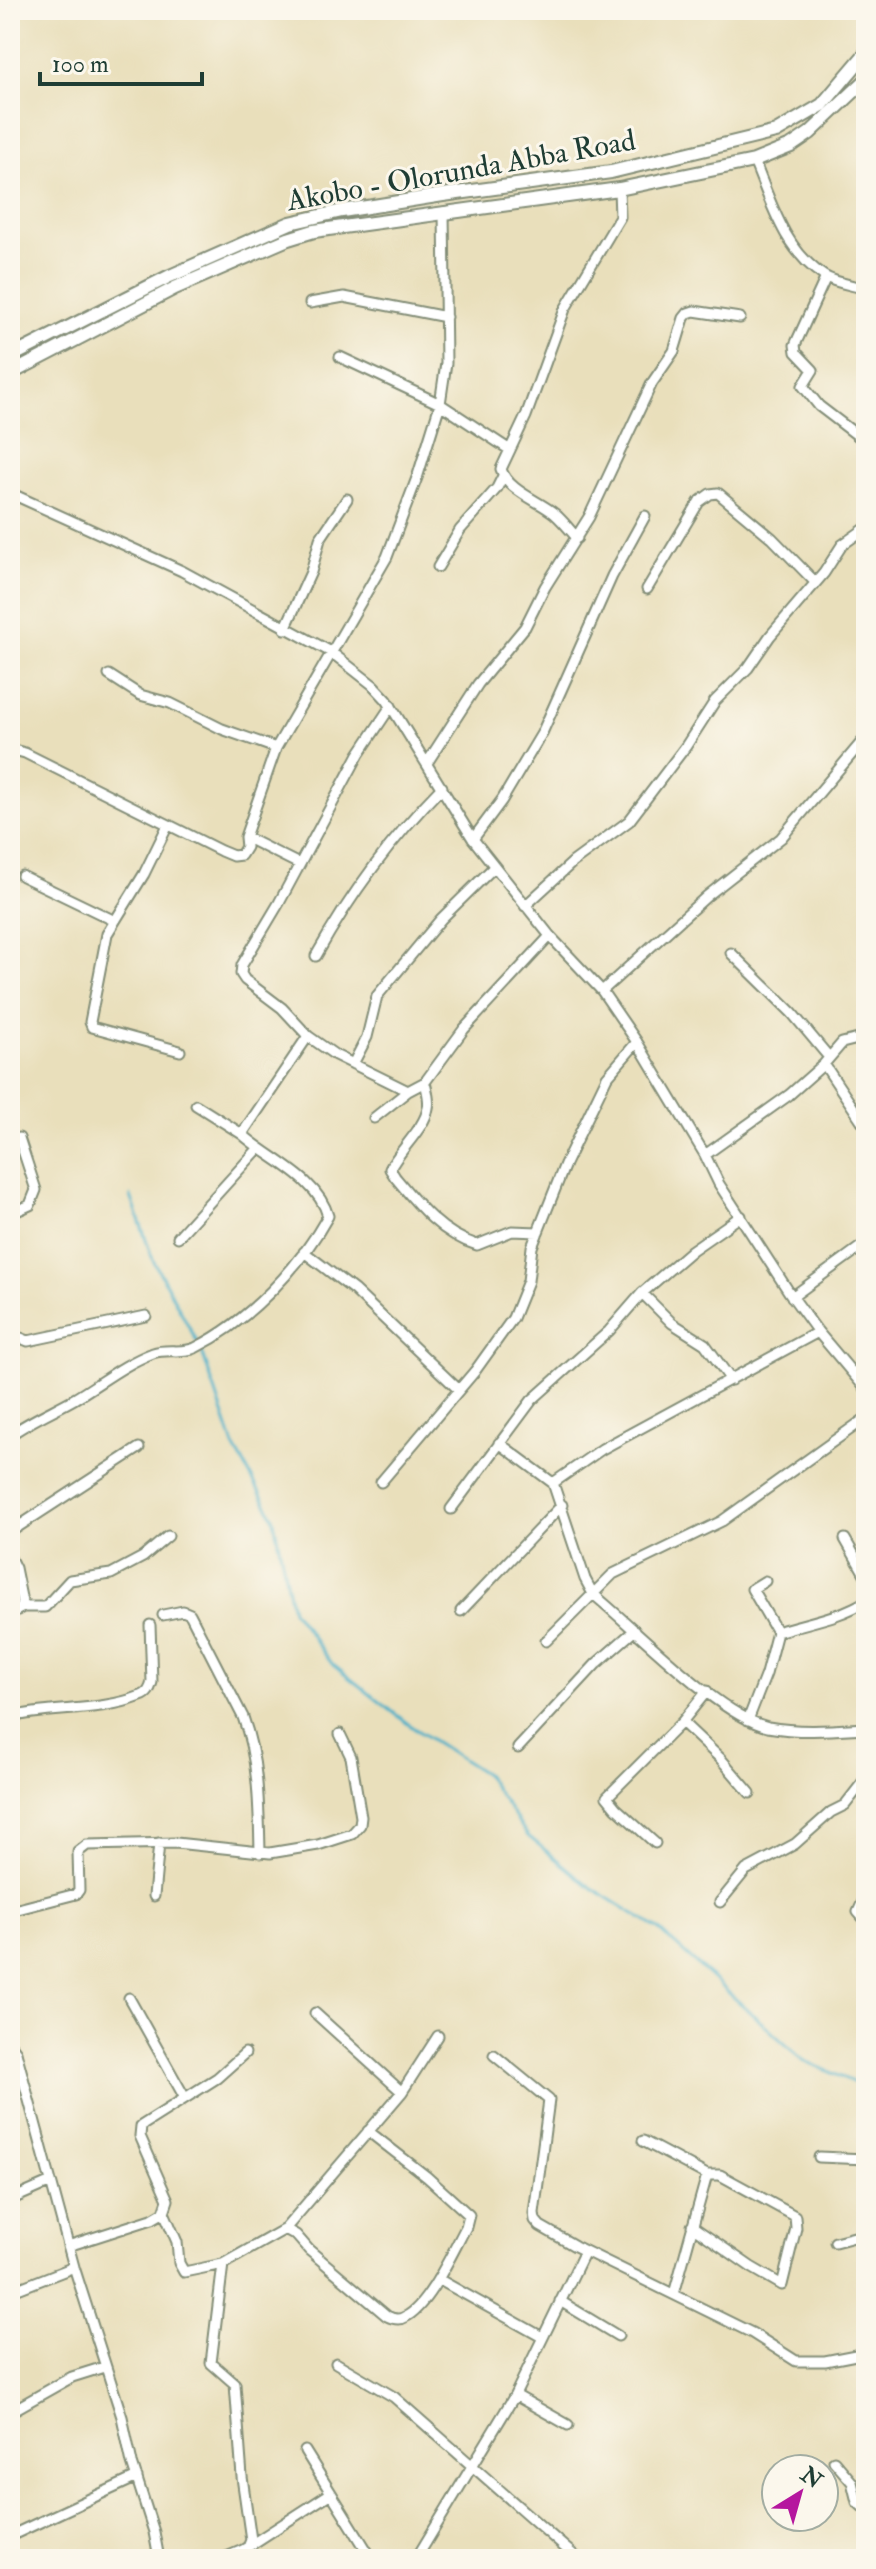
<svg xmlns="http://www.w3.org/2000/svg" width="876" height="2569" font-family="'IM FELL Double Pica',serif">
  <rect width="100%" height="100%" fill="#fbf7ec"/>
  <filter id="ink" filterUnits="userSpaceOnUse"><feTurbulence type="fractalNoise" baseFrequency=".0125" numOctaves="2"/><feDisplacementMap in="SourceGraphic" scale="16" xChannelSelector="R" yChannelSelector="G"/><feConvolveMatrix kernelMatrix="1 2 1 2 8 2 1 2 1" color-interpolation-filters="sRGB"/></filter>
  <filter id="wash" filterUnits="userSpaceOnUse"><feTurbulence type="fractalNoise" baseFrequency=".006" numOctaves="4" result="noise"/><feDisplacementMap in="SourceGraphic" scale="32" xChannelSelector="R" yChannelSelector="G"/><feGaussianBlur stdDeviation="1.8" result="paint"/><feColorMatrix in="noise" values="0 0 0 0 0 0 0 0 0 0 0 0 0 0 0 0 0 1.4 0 .05"/><feComposite in="paint" operator="in"/></filter>
  <g filter="url(#wash)">
    <rect width="100%" height="100%" fill="#e9dfbb"/>
    <g fill="none" stroke-linecap="round" stroke-linejoin="round">
      <path stroke="#48afc7" stroke-width="3" d="M131 1196 153 1260 201 1349 234 1446 273 1516 292 1610 333 1665 412 1727 485 1774 528 1836 589 1886 658 1929 803 2060 866 2088"/>
    </g>
  </g>
  <g filter="url(#ink)">
    <g fill="none" stroke-linecap="round" stroke-linejoin="round">
      <g stroke="#848e78" stroke-width="13">
        <path id="street" d="M754 161C771 202 784 250 824 276 835 283 853 285 866 289
          M826 277 795 345 796 352 813 370 803 386 819 406 866 442
          M310 303 344 297 446 317
          M340 357 440 404 510 450
          M10 493 182 571 331 652 373 685 387 700 473 839 550 936 602 991 637 1042 705 1155 719 1184 789 1292 818 1332 866 1389
          M577 538C570 530 563 521 555 514 538 500 508 491 501 469L526 416 565 309 620 217 619 189
          M438 567 460 530 497 488 503 476
          M647 589 699 502 710 494 718 493 772 538 815 582
          M285 629 311 572 320 539 347 499
          M109 675 140 695 170 703 222 729 276 748
          M10 749 25 753 221 851 233 856 241 855 246 847 245 837 276 748 387 557 418 475 440 404 446 363 444 212
          M427 763 478 684 525 627 545 587 589 517 652 383 674 351 684 318 688 313 694 311 740 318
          M168 825 144 874 107 934 90 1022 92 1027 180 1051
          M245 837 299 864
          M473 839 502 800 542 733 612 576 645 516
          M22 876 113 920
          M525 906 573 862 629 821 686 746 715 701 748 668 770 636 824 573 842 545 866 528
          M731 953 792 1013 828 1056
          M316 956C350 895 393 837 442 787
          M602 991 707 896 781 838 866 737
          M308 1036 282 1008 245 980 241 974 242 965 279 903 359 754 391 706
          M353 1064 367 1037 377 996 441 919 494 867
          M824 1064 866 1127
          M425 1082C427 1091 430 1100 428 1108 425 1128 399 1150 390 1169L395 1177C418 1205 441 1234 477 1245L512 1231 538 1232
          M196 1105 242 1134
          M374 1118 408 1091 425 1082 464 1029 550 936
          M705 1155 789 1095 824 1064 842 1043 866 1037
          M10 1214 30 1205 36 1190 19 1138
          M178 1237 258 1149
          M304 1252 354 1290 459 1390
          M642 1293 672 1323 705 1344 731 1380
          M792 1297 866 1243
          M10 1324 16 1336 28 1341 146 1316
          M10 1435C31 1420 53 1411 74 1399 101 1383 124 1364 153 1353 167 1348 182 1354 195 1348 249 1321 299 1268 328 1216 318 1178 269 1159 242 1134L308 1036 335 1055 408 1091
          M499 1443 553 1483 585 1579 593 1594C635 1628 719 1716 768 1727 800 1733 834 1730 866 1728
          M381 1482 475 1371 513 1318 528 1281 532 1247 565 1164 607 1077 637 1042
          M553 1483 602 1449 818 1332
          M451 1509 532 1400 609 1331 642 1293 692 1250 741 1216
          M10 1532 139 1448
          M845 1539 866 1576
          M10 1558 15 1568 23 1607
          M461 1611 562 1505
          M10 1614 23 1607H45L70 1580 111 1574 143 1557 168 1536
          M163 1615 183 1611 190 1614 243 1717C259 1761 259 1808 260 1853
          M777 1632C807 1622 839 1618 866 1601
          M546 1641 613 1574 722 1521 866 1418
          M10 1717C52 1707 100 1712 141 1696 148 1694 150 1689 152 1682L150 1625
          M748 1720 766 1674 777 1632 752 1589 765 1581
          M682 1722 720 1758 750 1793
          M518 1748 596 1664 635 1630
          M655 1843 616 1808 607 1797 682 1722 707 1691
          M866 1895 858 1912 866 1921
          M154 1896 159 1843
          M720 1902 746 1870 795 1844 831 1812 845 1805 866 1778
          M10 1911 76 1894 79 1890 78 1852 87 1845 176 1843 270 1853 318 1845 352 1834 360 1825 361 1817 351 1757 340 1734
          M129 1998 185 2098
          M315 2013 402 2092
          M10 2044 16 2052 74 2267 122 2417 132 2463 154 2532 159 2559
          M494 2055 549 2100 534 2213 535 2220 540 2226 575 2246 752 2333 796 2361H825L866 2353
          M643 2141 707 2175
          M819 2157 866 2159
          M10 2200 51 2182
          M164 2212 177 2242 179 2263 184 2272 223 2264 285 2229 402 2092 438 2036
          M285 2229 296 2235 309 2250 387 2316C393 2319 399 2321 405 2317 428 2307 454 2249 466 2227L469 2215 427 2177 368 2131
          M835 2242 866 2234
          M68 2246 152 2219 164 2212 168 2200 140 2136 141 2126 217 2078 245 2053
          M223 2264 211 2363 235 2384 242 2477 251 2540 249 2545
          M438 2279 542 2337
          M10 2292 74 2267
          M674 2294 707 2175H720L795 2216 796 2228 782 2285 751 2267 692 2226
          M560 2301 618 2336
          M336 2363 394 2397 578 2559
          M515 2395 568 2425
          M10 2412 72 2377 104 2367
          M305 2451 372 2559
          M834 2461 852 2482 857 2502 866 2510
          M10 2536 137 2477
          M222 2559 243 2550 331 2493
          M416 2559 515 2395 585 2251"/>
      </g>
      <g stroke="#848e78" stroke-width="16">
        <path id="secondary" d="M10 357 170 276 290 223 342 211 443 195 611 172 776 132 822 105 866 53
          M10 374 175 288 288 239 314 231 619 189 754 161 791 146 810 133 866 80"/>
      </g>
      <use href="#street" stroke="#fff" stroke-width="9"/>
      <use href="#secondary" stroke="#fff" stroke-width="12"/>
    </g>
  </g>
  <g text-anchor="middle" stroke-width="6" stroke-linejoin="round" paint-order="stroke">
    <g font-size="30" fill="#1f3d34" stroke="#fbf7ec">
      <text transform="translate(461 170) rotate(-10)" y="10">Akobo - Olorunda Abba Road</text>
    </g>
  </g>
  <rect width="876" height="2569" fill="none" stroke="#fbf7ec" stroke-width="40"/>
  <g transform="translate(800 2493) rotate(37)"><circle r="38" fill="#fbf7ec" stroke="#a3ada2" stroke-width="2"/>
  <path d="M0-6L14 30L0 20L-14 30Z" fill="#b5179e"/>
  <text y="-12" font-size="22" font-weight="bold" text-anchor="middle" fill="#1f3d34">N</text>
  </g>
  <path d="M40 72v12h162v-12" fill="none" stroke="#1f3d34" stroke-width="4"/>
  <text x="52" y="72" font-size="24" fill="#1f3d34" stroke="#fbf7ec" stroke-width="6" paint-order="stroke">100 m</text>
</svg>
